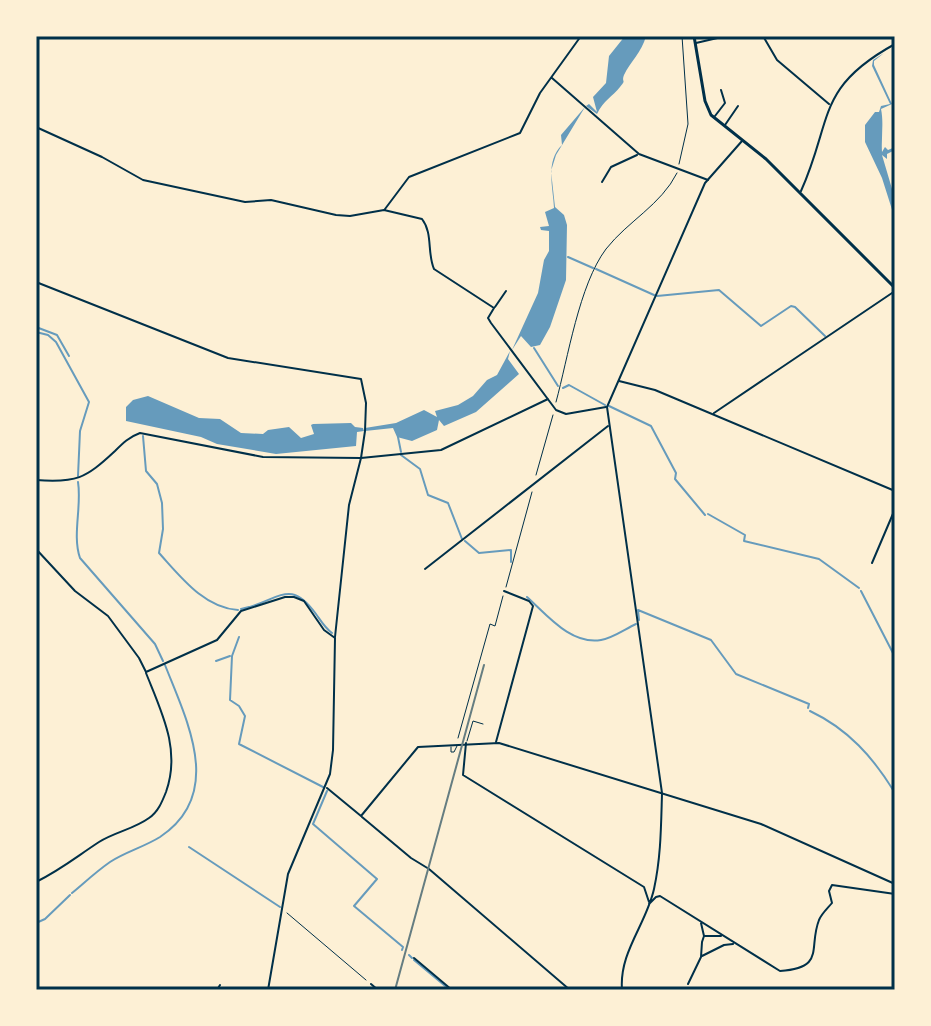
<svg xmlns="http://www.w3.org/2000/svg" width="931" height="1026" font-family="'Open Sans',sans-serif">
  <rect width="100%" height="100%" fill="#fdf0d5"/>
  <path fill="#669bbc" d="M625 36H646C642 52 630 62 624 75 621 83 627 79 620 87 613 96 603 101 597 114L586 106 589 104 597 112 593 97 606 83 609 56Z
    M884 53 874 61V65L892 104 881 109C884 123 881 138 882 152L885 147 888 150 895 147V150L887 154V159L882 155 895 199V219L882 178 865 142V125L875 112H879L881 106 890 104 872 66 873 60Z
    M585 107 556 155 551 171 555 207 564 215 567 225 566 280 550 327 540 345 531 347 521 336 512 350 538 293 544 260 549 251V231L541 230 540 227 549 226 545 212 554 208C553 187 545 161 562 145L561 135Z
    M510 351 508 359 519 374 476 412 444 426 439 420 437 430 412 441 397 437 393 428 365 431V428L396 423 424 410 437 417 435 411 458 405 473 396 487 380 497 375Z
    M148 396 199 418 220 419 241 433 263 434 268 430 289 427 301 438 314 434 311 425 313 424 351 423 355 427 363 428 364 431 357 432 356 446 276 454 217 444 201 437 126 421V407L133 400Z"/>
  <g fill="none" stroke-linecap="round" stroke-linejoin="round">
    <path stroke="#669bbc" stroke-width="2" d="M568 257 593 268
      M596 269 654 295
      M657 296 719 290 761 326 791 306 795 307 825 336
      M36 327 57 335 69 356
      M36 332 48 335 56 342 89 402 80 431 78 476
      M534 348 558 386
      M563 388 569 385 605 405
      M609 406 651 426 676 473 675 479 705 515
      M143 436 146 471 157 484 162 503 163 529 159 553C180 576 204 608 238 610
      M398 437 401 452
      M401 455 420 469 428 495 448 503 462 539
      M78 482C82 506 72 535 80 558L155 644 163 661
      M708 514 745 535 744 541 819 559 859 588
      M465 541 479 553 511 550V562
      M861 591 895 657
      M527 597C548 616 571 645 601 640 613 638 625 629 636 624
      M250 607C283 596 292 581 316 614 321 621 325 628 332 633
      M241 609 249 607
      M639 620 638 610 711 640 736 674 809 704 808 708
      M239 637 232 656 230 700 239 706 245 716 239 744 323 787
      M216 661 230 656
      M810 711C848 729 873 757 895 793
      M327 791 313 824 377 879 354 906 403 947 402 950
      M189 847 280 907
      M72 893C84 883 97 871 110 862 125 852 144 847 160 837 225 794 187 721 165 665
      M36 923 45 919 70 895
      M409 955 412 958
      M414 960 450 990"/>
    <path stroke="#003049" stroke-width="1" d="M679 164 688 124 682 36
      M556 402C568 358 579 285 606 249 628 221 661 205 677 173
      M536 475 553 415
      M506 587 532 492
      M458 738 490 624 495 626 503 596
      M287 913 366 980"/>
    <path stroke="#003049" stroke-width="1" d="M467 741 473 721 483 724
      M451 747V752H454L457 746"/>
    <path stroke="#003049" stroke-width="2" d="M763 36 777 60 829 104
      M696 43 726 36
      M552 78 639 154 708 180
      M715 116 725 103 721 90
      M725 125 738 106
      M36 127 102 157 143 180 245 202 271 200 336 215 350 216 384 210 422 219C433 233 427 253 434 269L494 308 488 318 491 323 556 410 566 414 606 407
      M602 182 611 167 637 155
      M385 209 409 177 520 133 540 93 581 36
      M36 282 228 358 361 379 366 403 365 431 361 458 349 505 335 637
      M495 307 506 291
      M619 381 655 390 895 491
      M714 413 895 291
      M36 480C76 483 85 479 115 451 123 443 129 437 140 433L263 457 361 458 441 450 548 399
      M872 563 895 509
      M425 569 608 426
      M496 742 533 606 529 601 504 591
      M466 743 463 775 644 887 649 902
      M362 817 411 858 429 869 570 990
      M36 882C62 869 76 857 99 842 115 832 134 829 149 818 158 812 162 802 166 792 181 750 162 713 146 673
      M649 904 656 897 660 896 780 971C826 968 808 948 819 920 822 913 828 908 832 903L829 891 832 885 895 894
      M704 936H721
      M702 956 724 945 733 944
      M414 958 452 990
      M371 984 378 990
      M688 984 701 957 702 942 704 936 701 923
      M217 990 220 985
      M622 990C619 952 646 925 654 889 661 857 661 826 662 794"/>
    <path stroke="#003049" stroke-width="2" d="M801 191C833 120 815 88 895 44
      M36 549 75 591 108 616 139 658 146 672 217 640 241 611 285 597H294L304 601 324 630 335 638 333 750 330 774 288 874 268 990
      M327 788 361 816 418 747 499 743 761 824 895 884
      M662 793 607 407 705 183 742 141"/>
    <path stroke="#003049" stroke-width="3" d="M694 36 705 101 711 115 766 159 895 288"/>
    <path stroke="#657d81" stroke-width="2" d="M395 990 484 665"/>
  </g>
  <rect width="931" height="1026" fill="none" stroke="#fdf0d5" stroke-width="76"/>
  <rect x="38" y="38" width="855" height="950" fill="none" stroke="#003049" stroke-width="3"/>
</svg>
